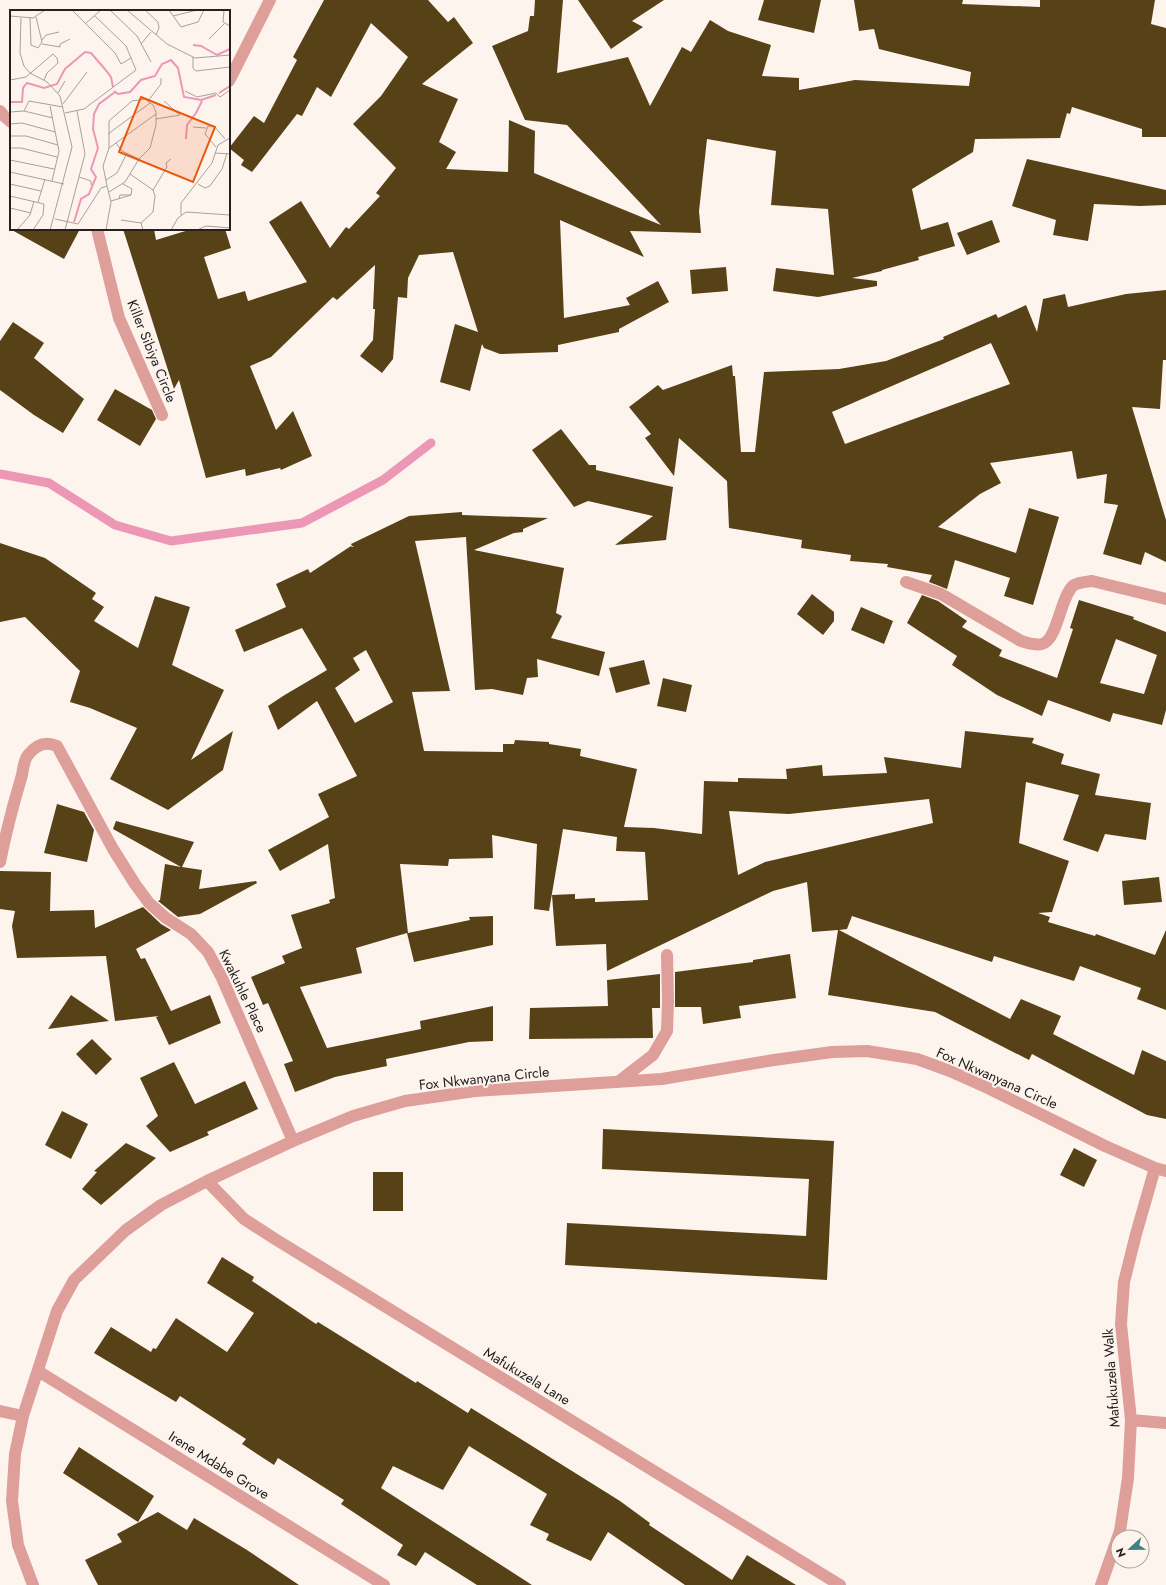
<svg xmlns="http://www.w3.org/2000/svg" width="1166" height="1585" font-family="Jost,sans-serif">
  <rect width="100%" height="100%" fill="#fef4ee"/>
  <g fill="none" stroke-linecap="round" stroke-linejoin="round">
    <path stroke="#ed97b7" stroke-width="9" d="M0 474 49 483 115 525 171 541 302 523 383 480 431 443"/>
  </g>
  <path fill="#574217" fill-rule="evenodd" d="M324 0H428L448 22 454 17 473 43 422 84 458 99 439 142 456 152 446 169 508 172 509 120 535 131 534 173 661 225 567 125 525 120 492 46 528 31 530 16H534L535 0H563L557 73 628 57 650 106 682 47 691 52 710 20 728 31 771 45 762 76 799 78V90L855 80 969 86 971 72 879 49 874 29 859 31 854 0H963L962 4 1040 7V0H1155L1151 24 1166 28V137H1142V129L1072 107 1070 114 1067 113 1060 138 975 139 973 152 912 189 921 230 948 222 955 246 918 257 919 260 882 270V271L852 278 877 281V286L818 297 773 291 776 268 834 275 828 209 771 205 776 151 707 139 699 211 701 233 630 231 644 257 560 220 564 318 630 305 626 298 658 281 669 302 619 329V332L558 345V352L500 354 484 348 482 344 470 391 440 382 455 324 478 332 453 252 419 255 408 278 407 298 398 297 393 359 382 373 360 356 373 340 375 309H373L375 265 337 300 333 297 271 357 250 366 276 430 293 411 312 456 281 470 280 468 246 476 245 469 206 478 179 380 174 389 123 229H154L156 240 192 229H225L231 248 204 257 218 299 245 291 248 301 307 282 269 222 301 201 330 248 346 227 349 229 380 196 376 193 396 168 353 124 381 96 408 57 371 23 331 97 317 87 302 116 297 114 252 172 241 165 244 160 229 148 254 116 264 123 297 60 293 57Z
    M578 0H664L632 21 643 27 611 49Z
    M764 0H821L814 33 758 20Z
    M1027 159 1166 190V205L1140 206 1094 204 1088 241 1053 235 1056 220 1012 206Z
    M992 220 1000 242 967 255 957 233Z
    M10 229H80L64 259Z
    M726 267 728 291 692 294 690 270Z
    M1166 290V360H1163L1160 409 1132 407 1166 520V562L1145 552 1141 565 1103 554 1118 505 1104 503 1107 474 1077 479 1072 451 990 463 1001 483 980 494 938 527 1016 553 1029 508 1059 517 1033 605 1004 596 1010 578 955 560 947 589 929 582 932 575 887 567 888 564 850 561 851 555 801 548 802 540 729 528 727 481 679 438 674 476 645 438 651 434 629 407 658 385 663 390 732 365 733 376H735L741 452H755L764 372 839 369 886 361 944 339 943 337 996 314 998 318 1026 305 1037 332 1043 299 1065 294 1068 307 1126 294ZM991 343 1010 384 845 444 832 412Z
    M13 322 44 343 34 358 84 399 63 433 34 415 0 390V341Z
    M115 389 152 410 156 419 140 446 97 420Z
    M561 429 589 465H596V470L673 487 666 540 615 545 653 516 588 501 574 507 532 450Z
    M462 512V515L548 518 523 529V532L514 533 474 550 564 568 556 613 562 616 551 638 605 652 599 676 537 659 538 677 527 678 523 695 492 689 475 690 466 537 415 541 450 691 412 692 424 751 503 752V744H514L515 740 549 742V744L581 749 580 756 637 769 624 827 654 828 702 834 704 781 738 782V778L787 779 786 769 822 765 823 776 887 773 884 757 961 768 965 731 1034 738 1032 743 1064 754 1061 764 1100 774 1095 795 1151 803 1146 840 1105 834 1098 852 1063 840 1079 795 1026 782 1019 843 1069 861 1052 912 1038 913 1050 917 1048 922 1095 936 1096 934 1155 955 1166 930V1010L1137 999 1141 988 1080 966 1074 981 994 956 992 962 852 916 847 929 839 930 1010 1019 1021 999 1061 1016 1053 1034 1134 1075 1142 1050 1166 1061V1119L1147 1115 1032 1054 1029 1060 935 1012 828 995 838 930 812 932 807 882 773 891 607 971 606 944 556 946 552 895 575 894V899L595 898V902L648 900 645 852 616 851 617 837 563 829 549 911 534 909 537 844 492 835 493 858 449 859 448 866 400 864 408 933 470 920 469 917 493 916V945L414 962 407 933 356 948 362 973 300 987 327 1048 421 1029 420 1021 493 1006V1041L469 1042 386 1059 387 1066 335 1077 295 1092 284 1064 293 1061 268 1003 263 1005 251 977 285 963 282 956 302 948 291 915 330 903 329 900 335 898 328 844 280 871 268 850 329 817 318 794 357 776 317 701 278 730 268 706 283 696 327 670 302 628 244 652 235 630 286 607 276 584 308 569 310 573 351 546 352 547 354 546H352L351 544 409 516ZM366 650 393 702 355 723 335 688 360 670 353 658ZM929 799 933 823 765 862 738 875 729 811 789 814Z
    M0 543 45 558 96 593 92 599 104 607 94 621 138 648 155 596 190 607 172 665 224 690 191 760 233 731 223 770 168 810 110 779 137 728 90 708 70 702 80 671 25 617 0 622Z
    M812 594 834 612V621L823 635 797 614Z
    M922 595 938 601 967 621 962 627 1002 650 999 656 1057 678 1073 629 1070 628 1079 600 1134 617 1133 619 1166 632V710L1162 725 1113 713 1110 722 1048 700 1042 716 997 695 952 665 957 656 907 623ZM1116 639 1157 655 1144 694 1100 683Z
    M861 607 893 621 884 644 851 630Z
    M644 660 650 684 616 693 609 668Z
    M663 678 692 685 686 712 657 706Z
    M57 804 84 812 94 830 87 862 44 853Z
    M116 821 194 842 182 867 202 870 199 889 256 881 257 883 200 914 178 917 158 901 160 900 165 864 181 867 113 829Z
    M0 871 51 872 50 911 94 910 95 928 143 907 161 924 171 930 136 949 141 959 145 958 171 1011 210 995 221 1023 169 1045 156 1017 159 1016 115 1021 106 956 17 958 12 926 15 911 0 909Z
    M1159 877 1162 902 1124 905 1122 881Z
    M790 954 796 998 739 1006 741 1018 703 1024 701 1007H675V972L753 962V960Z
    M660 974V1008H652L653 1038 529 1039 530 1008 608 1006 607 980Z
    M71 995 109 1021 48 1029Z
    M92 1039 112 1059 96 1075 76 1054Z
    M174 1062 195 1104 245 1081 258 1109 207 1132 209 1135 170 1152 146 1126 158 1116 140 1078Z
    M62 1111 88 1124 71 1159 45 1145Z
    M603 1129 834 1141 827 1280 565 1265 567 1223 806 1236 809 1179 602 1169Z
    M126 1143 156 1158 101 1205 82 1189 97 1172 94 1171Z
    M1074 1148 1097 1160 1084 1187 1060 1175Z
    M373 1172H403V1211H373Z
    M222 1257 254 1277 252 1281 316 1324 318 1322 416 1383 417 1381 468 1413 471 1408 620 1501 650 1523 649 1525 732 1580 747 1555 796 1585H685L608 1532 591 1561 546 1540 549 1534 530 1525 547 1494 469 1446 443 1490 393 1466 381 1488 532 1585H477L425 1552 416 1566 397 1555 403 1545 341 1504 344 1500 278 1458 274 1465 242 1444 246 1439 180 1396 176 1402 94 1353 111 1327 151 1352 153 1348 156 1349 176 1318 227 1352 254 1313 207 1283Z
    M79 1447 154 1496 138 1522 63 1473Z
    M158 1512 187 1530 194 1518 247 1550 299 1585H98L85 1560 122 1542 117 1534Z"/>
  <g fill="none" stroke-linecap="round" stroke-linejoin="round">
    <path stroke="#de9f9a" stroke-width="12" d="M229 81 270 0
      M0 111 4 116 11 122
      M97 229 119 318 162 415
      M906 582 941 594 1021 641C1028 643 1035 646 1042 644 1058 640 1060 596 1074 585 1080 582 1086 582 1092 581L1166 599
      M0 862C6 832 13 805 22 775 23 769 24 760 28 755 36 745 45 741 57 746L113 849 135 884 149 903 166 918 191 934 208 952 222 978 293 1141
      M618 1082 653 1055 667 1031 668 1001 667 955
      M207 1181 244 1219 275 1239 840 1585
      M38 1371 384 1585
      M0 1411 23 1416
      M1131 1420 1166 1423
      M33 1585 18 1545 12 1501 15 1454 23 1416 57 1311 74 1280 126 1230 161 1205 207 1181 293 1141 353 1116 405 1101 475 1091 662 1079 774 1060 832 1052 867 1051 917 1059 950 1071 988 1088 1105 1146 1155 1168 1166 1171
      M1101 1585 1120 1531 1128 1478 1131 1420 1121 1324 1124 1282 1136 1234 1155 1168"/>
  </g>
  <g text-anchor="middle" stroke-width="4" stroke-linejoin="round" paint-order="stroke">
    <g font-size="14" fill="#26211f" stroke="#fef4ee">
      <text transform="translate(152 351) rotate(68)" y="5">Killer Sibiya Circle</text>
      <text transform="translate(243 991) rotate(64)" y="5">Kwakuhle Place</text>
      <text transform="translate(484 1078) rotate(-6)" y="5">Fox Nkwanyana Circle</text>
      <text transform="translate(997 1078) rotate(24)" y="5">Fox Nkwanyana Circle</text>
      <text transform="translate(527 1376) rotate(31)" y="5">Mafukuzela Lane</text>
      <text transform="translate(1111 1378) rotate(-94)" y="5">Mafukuzela Walk</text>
      <text transform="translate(219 1465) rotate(32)" y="5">Irene Mdabe Grove</text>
    </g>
  </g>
  <g transform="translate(10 10)">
    <rect width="220" height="220" fill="#fef4ee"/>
    <path fill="none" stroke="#ed97b7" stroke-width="2" d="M183 35 191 36 207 45 220 39M104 81 108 84 120 82 131 70 145 66 152 54 161 50 168 58 174 87 191 90 206 85M209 83 220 76M0 92H12L13 78 17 73 34 78 47 74 55 59 75 42 81 43 94 58 101 67 103 77M176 129 177 115 186 103 192 91M64 212 71 189 79 184 86 167 81 159 88 138 83 119 84 104 89 94 105 82"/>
    <path fill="none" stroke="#a8a09b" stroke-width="1" d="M62 0 105 43 111 54 121 48M100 0 127 26 141 52M117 0 157 34 185 48 220 45M135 0 148 12 149 18 146 25M159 0 171 17 188 12 194 0M214 0 213 12 220 16M0 6 23 8 35 0M163 6 187 0M11 8 10 43 14 56 20 63 37 72 50 86 62 137 40 220M20 8 21 35 28 38 32 32 26 7M75 14 91 0M199 29 214 14M32 30 36 25 49 22M32 34 50 37V34L60 29M131 34 141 22M183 47V58L186 61 220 57M0 70 16 67 43 44 47 48 48 53 37 63 34 70M175 81 187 87 206 83 210 87 220 80M48 83 55 71M138 91 151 74V68M53 94 77 62M40 96 49 141 42 171M14 101 19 91 53 97M0 102 14 101 43 108M55 103 74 99 126 60 116 36 85 6M146 109 170 105 154 91M0 114 12 113 45 122M183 117 196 118M98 124 140 93M0 126H16L48 135M106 133 112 141 129 149M206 137 195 124 198 116H204L215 129M0 138H11L47 147M99 138 146 104M205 143 220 144M0 150 44 159M0 162 54 174M120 164 143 180 145 186 143 202 131 213 133 220M69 167 81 171V175M96 170 107 163 117 143M0 174 31 181M113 174 122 179 121 185M188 174 195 178 200 176 212 159 217 143M143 180 157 157 156 153 161 149M0 186 34 194 33 205 23 220M109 188 110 185H121M101 191 121 185M28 192 35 169M0 198 21 203M171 205V193L202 153 208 135 220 128M45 209 68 214 91 178 97 176M111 210 131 213M7 220 20 205 24 191M55 220 75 144 67 101M96 220 101 192 97 176 93 156 99 138V111L122 91 135 89 143 95 146 102V115L140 138 129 149 115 172 99 182M161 220 168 208 176 202 220 205M187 220 196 216 220 218"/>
    <path fill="#e8590c" fill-opacity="0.15" stroke="#e8590c" stroke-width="2" d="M131 87 205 117 183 172 109 142Z"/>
    <rect width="220" height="220" fill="none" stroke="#26211f" stroke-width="2"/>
  </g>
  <g transform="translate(1130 1549) rotate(248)"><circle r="19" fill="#fef4ee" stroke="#a8a09b"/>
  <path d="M0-3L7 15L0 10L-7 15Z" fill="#3b8384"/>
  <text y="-6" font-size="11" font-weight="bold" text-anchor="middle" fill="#26211f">N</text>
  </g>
</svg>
